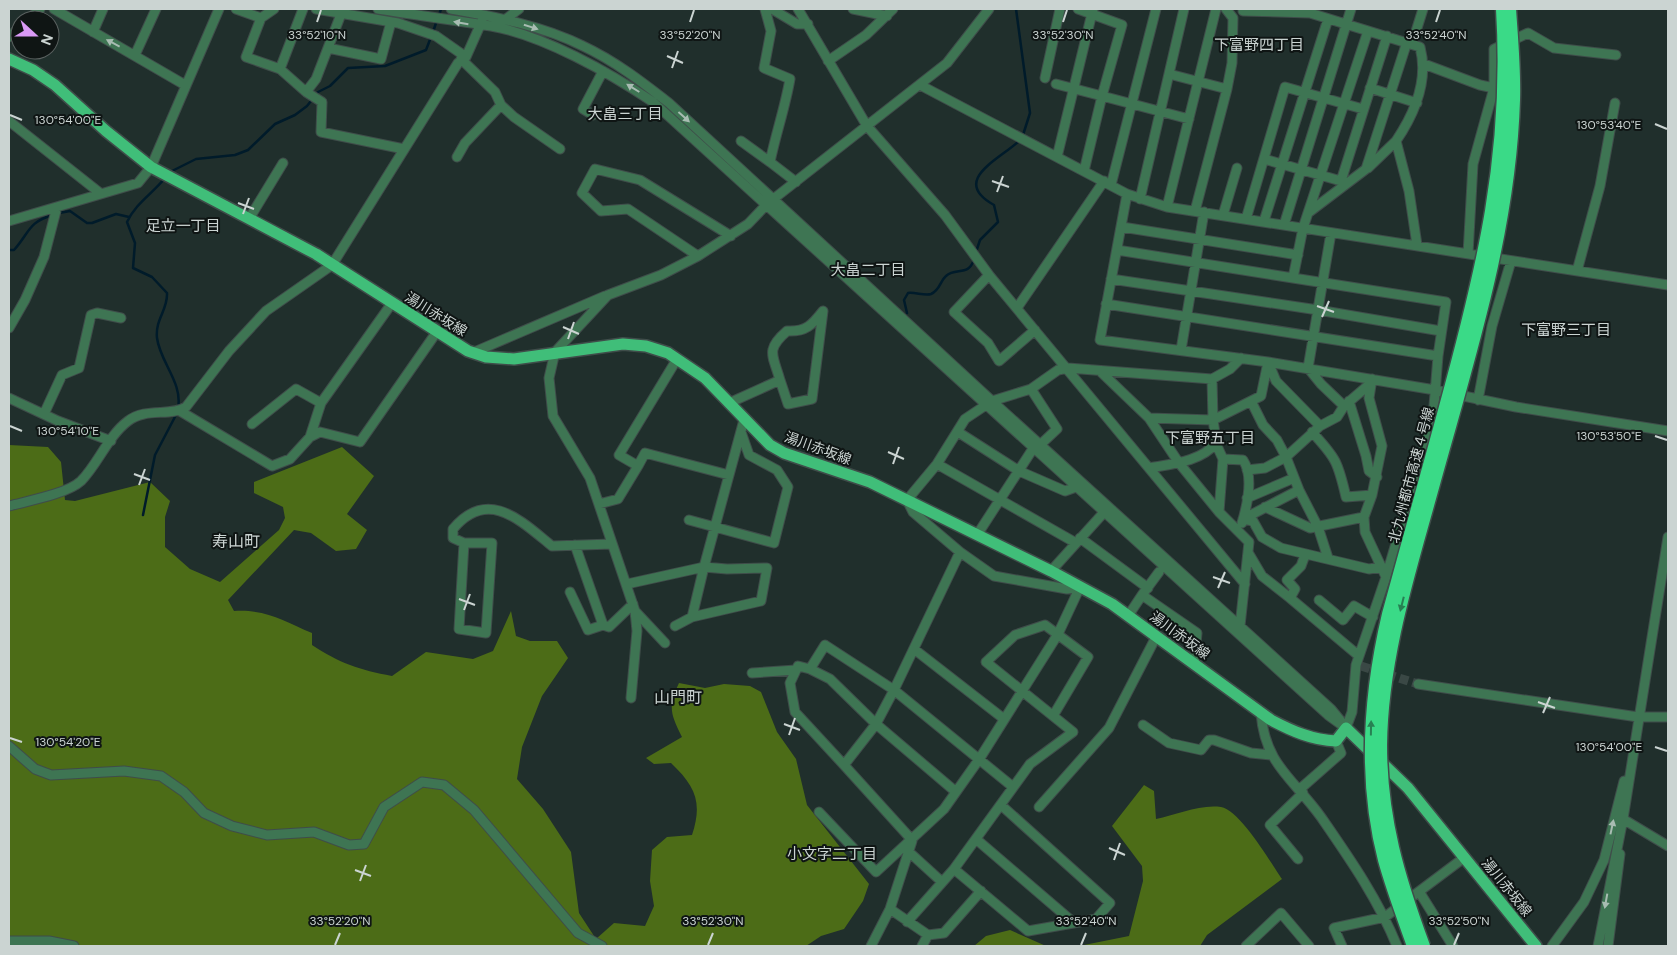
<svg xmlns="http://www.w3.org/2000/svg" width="1677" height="955" font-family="'DM Sans','Noto Sans JP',sans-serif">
  <rect width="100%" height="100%" fill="#202f2c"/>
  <path fill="#4c6c17" d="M9 445 48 447 61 462 65 500 75 501 150 482 170 501 165 517V547L190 569 220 582 279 530 285 518 283 507 254 493V482L342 447 374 476 347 514 367 530 356 549 336 551 311 533 294 530 228 600 234 611C266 609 284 621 312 633V645C339 663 360 670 392 676L426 652 473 659 493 651 511 611 516 636 530 641H557L568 658 542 696 522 747 517 779 543 809 571 852 579 913 596 939 614 923 645 926 654 906 650 881 652 850 667 837 692 835C703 802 695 786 671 763L654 764 646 758 682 737C670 713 668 707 679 683L705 688 724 684 750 686 761 692 777 732 796 759 807 805 869 884 863 901 844 929 821 936 806 946H9Z
    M1144 785 1154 791 1156 819C1176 815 1200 804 1221 807 1240 810 1271 863 1282 879L1207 935 1200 946H1079L1129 936 1143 881 1142 866 1112 826Z
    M1010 930 1046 946H974L986 936Z"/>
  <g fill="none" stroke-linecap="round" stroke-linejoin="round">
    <path stroke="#001b2a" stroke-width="2.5" d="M1016 9 1030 113 1023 135
      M439 15 441 9
      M433 32 437 20
      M170 172 196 159 235 155 248 150 275 124 295 115 307 106 318 92 330 86 348 68 385 66 426 50 431 37
      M165 178C152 194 136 203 127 222L135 243 133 268 152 277 167 293C168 310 155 319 157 338 160 362 183 383 178 408
      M59 213 70 211 87 223H92L116 214 129 217
      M9 250H14C30 232 28 222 53 215
      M976 252 980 240 998 222 994 205C949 180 1001 159 1020 140
      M907 313 904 300 908 293C915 292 925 296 931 294 940 290 940 281 946 276 956 267 969 277 974 259
      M143 515 155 455 177 413"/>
    <path stroke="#3a4845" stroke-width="9" stroke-dasharray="9 4.5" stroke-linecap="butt" d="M1361 666 1418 684"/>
    <g stroke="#3f4d4a" stroke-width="11">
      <path id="minor" d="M54 9 185 85
        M236 9 261 18 246 57 280 69 306 92 322 102 321 132 404 149
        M316 9 398 23 436 36 466 57
        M378 9C416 15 454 20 491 26 543 35 610 73 653 102L1328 715 1346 728
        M451 9C496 17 543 26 583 46 615 61 642 82 669 103L992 401 1331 709 1340 720
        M772 9 797 24H808
        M798 9 867 126 945 215 989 275 1245 584
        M853 9 887 16
        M1078 9 1122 25 1102 96 1189 119
        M1243 11 1310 13 1420 47C1429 81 1415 113 1396 141L1409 191 1417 245
        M261 18 274 9
        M506 19 519 9
        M28 20 40 9
        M1368 31 1303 228 1293 278 1446 302 1438 356 1433 418 1386 577
        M93 32 103 9
        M9 37 20 27
        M1412 44 1423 9
        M328 48 381 59 391 22
        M135 55 156 9
        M461 59 495 92 501 105 514 117 560 149
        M828 61 866 35 893 9
        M1424 64 1480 85 1494 88
        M280 69 303 9
        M1169 74 1227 89
        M1045 78 1060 9
        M1056 84 1102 96 1084 171
        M920 85 1127 194 1167 207 1668 285
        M1370 88 1417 103
        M306 92 316 79 343 9
        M593 115 583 109 603 71
        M9 121 100 193
        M741 141 770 162C776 133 785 108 790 79L764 68 771 31 765 9
        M457 157 465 143 501 105
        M1057 157 1093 9
        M1264 159 1341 181 1387 36
        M770 162 796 182
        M1368 168 1396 141
        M1111 185 1156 9
        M1127 194 1100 340 1268 362 1435 390 1516 407 1668 431
        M1140 199 1184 9
        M1167 207 1216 9
        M1195 211 1227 89 1232 63 1233 18 1226 9
        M1308 213 1366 169 1407 42
        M1223 215 1237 168
        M249 219 283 163
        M1246 219 1285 87 1363 109
        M9 221 138 183 151 167 219 9
        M1264 221 1328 19
        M1284 225 1351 9
        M1122 227 1298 255
        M1331 233 1308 368 1321 384 1344 406
        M1117 250 1293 278
        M1468 254 1473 164 1494 88V49L1528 33 1554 48 1616 55
        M698 256 628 209 601 211 582 193 595 169 640 180 731 236
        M1577 271 1600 186 1615 103
        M989 275 954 312 988 343 999 361 1035 330
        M1111 279 1318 310 1441 331
        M1106 304 1438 356
        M1017 308 1104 181
        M9 328 25 300 44 257 57 207
        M1181 350 1204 212
        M472 353 605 296
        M1268 362 1276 381 1320 426
        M1100 371 1149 418 1179 463 1219 512 1249 542 1240 626
        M1212 379 1213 420 1217 446 1223 459 1219 512
        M1031 389 1057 429 1041 444
        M9 398 58 421 111 441
        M1478 400 1492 326 1511 261
        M1251 401 1263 425 1277 440 1286 457 1299 490 1318 527 1328 558
        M1349 401 1366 456 1369 471 1377 477
        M729 403 780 380 788 404 812 399 823 311C812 325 806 332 787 331 765 350 773 355 780 380
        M180 411 272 466 290 459 310 437 320 432 360 442 436 333
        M44 414 62 375 79 368 91 315 97 313 121 318
        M1149 418 1213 420 1261 396 1268 362
        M252 424 296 389 321 403
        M958 432 1019 471 1065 491 1076 487
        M1312 432C1336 458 1338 462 1346 497L1372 495
        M310 437 321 403 392 303
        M1223 459 1243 460C1254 476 1247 506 1242 523
        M937 464 1076 543
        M638 466 645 453 729 475
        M1149 468C1172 464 1201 462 1217 442
        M1247 470 1265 468 1286 457 1320 426 1337 417 1344 406 1371 383
        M1247 498 1294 478
        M599 504 618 499 638 466 619 455 677 359
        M9 506C27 501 67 494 81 481 98 464 108 436 128 421 146 407 170 417 186 407L229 351 266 311 332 265 458 63 466 57 482 21
        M1265 507 1310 528 1364 517
        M1243 519 1253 521 1262 537 1281 548 1369 569 1382 567
        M1243 519 1299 490
        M689 520 774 543 788 487 777 470 749 455 741 432
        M977 535 1036 444
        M1080 538 1148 588
        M464 543H492L486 633 459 629Z
        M464 543 453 538V529C488 487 521 521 552 546L612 544
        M575 545 603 625
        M960 552 994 576 1067 589 1080 587
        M1249 554 1262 576 1290 598
        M1305 555 1301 566 1287 580 1295 589 1290 598 1359 656
        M704 567 727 569 767 568 761 601 692 617Z
        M1051 571 1107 509
        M1159 572 1142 595 1197 633 1194 665
        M627 584 704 567 744 420
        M570 592 588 630 603 625 609 627 633 604
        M1319 600 1343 620 1354 606 1373 617
        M635 611 665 643
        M1128 616 1142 595
        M675 626 692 617
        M914 649 1004 719
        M810 669 798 666 790 683 795 712 844 765
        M752 673 796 670
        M1418 684 1638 717H1668
        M631 698 637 631 635 611 590 478 553 416 549 378 555 352 608 295 661 275 698 256 748 224 767 204 947 63 989 9
        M1261 713C1265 765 1293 778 1321 817 1350 859 1378 899 1397 946
        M1143 725 1169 743 1201 750 1209 740H1214L1251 753 1271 755
        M1346 728 1352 712 1356 665 1386 577 1365 532 1364 517 1372 495 1382 446 1369 398 1372 379
        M9 746 35 769 51 775 124 771 161 776 184 792 204 813 232 826 267 835 314 832 349 845 364 844 384 807 422 782 444 785 474 810 578 933 602 946
        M1300 789 1341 753 1336 741
        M956 792 876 724 830 679 810 669 825 645 894 690 1013 787
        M1039 807 1109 728 1156 637
        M819 812 876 872 944 809 980 758 1058 634 1080 587
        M1623 819 1668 846
        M976 839 1074 923
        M912 840 844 765 876 724 894 690 960 552 913 512 907 500 937 464 965 419 992 401 1031 389 1058 370 1068 368 1212 379 1230 369 1241 358
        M908 851 942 882
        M1298 859 1270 825 1303 793
        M954 869 1028 931 1096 919 1110 903 1001 805
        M1420 893 1453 946
        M890 909 928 935 922 946
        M907 922 954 869 1030 764 1073 732 986 662 1015 635 1045 625 1088 657 1053 716
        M928 935 944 933 981 891
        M9 941H49L74 946
        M871 946 890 909 912 841
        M1246 946 1281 913 1309 946
        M1342 946 1334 928 1385 917 1465 857
        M1552 946 1584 902 1604 860 1624 781
        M1598 946 1623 819 1668 537
        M1608 946 1620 854"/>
    </g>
    <g stroke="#3f4d4a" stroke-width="14">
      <path id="major" d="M9 59 33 70 55 85 106 131 151 167 316 254 468 351 486 357 514 359 623 344 646 346 668 353 705 378 770 445 784 453 870 482 1051 571 1112 604 1271 720C1292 731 1312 740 1336 741L1346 728 1408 788 1536 946"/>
    </g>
    <use href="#minor" stroke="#3e7553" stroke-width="9"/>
    <use href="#major" stroke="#40be79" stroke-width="11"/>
    <g stroke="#3f4d4a" stroke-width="15" stroke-linecap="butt">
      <path id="highway-bridge" d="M1413 946C1403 918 1392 889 1384 860 1363 779 1369 695 1388 614 1407 545 1426 476 1445 407 1483 269 1511 153 1502 9
        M1424 946C1399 878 1381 819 1381 745 1382 658 1409 574 1432 491 1467 363 1510 234 1514 100 1515 70 1512 39 1510 9"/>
    </g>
    <use href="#highway-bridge" stroke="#3ada87" stroke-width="12"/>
  </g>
  <defs><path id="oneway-solid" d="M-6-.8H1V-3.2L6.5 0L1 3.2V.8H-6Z" transform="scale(1.25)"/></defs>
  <g fill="#a8bcb2">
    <use href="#oneway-solid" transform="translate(461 23) rotate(-170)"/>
    <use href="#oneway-solid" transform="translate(531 27) rotate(18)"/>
    <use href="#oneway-solid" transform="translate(113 43) rotate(-152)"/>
    <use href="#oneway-solid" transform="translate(633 88) rotate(-148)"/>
    <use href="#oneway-solid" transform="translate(684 117) rotate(42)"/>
    <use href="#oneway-solid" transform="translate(1612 827) rotate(-78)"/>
    <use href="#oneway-solid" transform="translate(1606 901) rotate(100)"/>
  </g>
  <g fill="#278153">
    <use href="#oneway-solid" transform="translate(1402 604) rotate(104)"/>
    <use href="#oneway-solid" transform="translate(1371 728) rotate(-89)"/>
  </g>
  <path fill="none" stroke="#cbd4d2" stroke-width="2" d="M317 22 321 10M690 22 694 10M1063 22 1067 10M1436 22 1440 10M667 56 683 63M672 68 678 51M10 115 22 120M1655 124 1667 129M992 181 1009 187M997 192 1003 176M238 203 254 209M243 214 249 198M1317 306 1334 312M1322 317 1329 301M563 327 579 334M568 339 574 322M10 426 22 431M1655 436 1667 440M888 452 904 459M893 464 899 447M134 474 150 480M139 485 145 469M1213 577 1230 583M1218 588 1225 572M459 599 475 605M464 610 470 594M1538 702 1555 708M1543 713 1550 697M784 724 800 730M789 735 795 718M10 738 22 742M1655 747 1667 751M1109 848 1125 855M1114 860 1120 843M355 870 371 876M360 881 366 865M335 945 340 933M708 945 713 933M1081 945 1086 933M1454 945 1459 933"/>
  <g text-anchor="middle" stroke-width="4" stroke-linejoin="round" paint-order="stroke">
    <g font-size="14" fill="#cbd4d2" stroke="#0f1514">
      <text transform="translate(436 314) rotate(32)" y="5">湯川赤坂線</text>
      <text transform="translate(818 448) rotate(20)" y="5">湯川赤坂線</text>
      <text transform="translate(1411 475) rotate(-75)" y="5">北九州都市高速４号線</text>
      <text transform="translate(1180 635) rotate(36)" y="5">湯川赤坂線</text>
      <text transform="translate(1507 887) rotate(51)" y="5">湯川赤坂線</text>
    </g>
    <g font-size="15" fill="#cbd4d2" stroke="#0f1514">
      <text x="1259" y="50">下富野四丁目</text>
      <text x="625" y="119">大畠三丁目</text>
      <text x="183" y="231">足立一丁目</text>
      <text x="868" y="275">大畠二丁目</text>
      <text x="1566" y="335">下富野三丁目</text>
      <text x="1210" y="443">下富野五丁目</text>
      <text x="832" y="859">小文字二丁目</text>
    </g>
    <g font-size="16" fill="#cbd4d2" stroke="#0f1514">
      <text x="236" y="547">寿山町</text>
      <text x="678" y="703">山門町</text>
    </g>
  </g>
  <g font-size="12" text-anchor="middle" fill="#cbd4d2" stroke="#0f1514" stroke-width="4" stroke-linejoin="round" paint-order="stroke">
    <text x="317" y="39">33°52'10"N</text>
    <text x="690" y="39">33°52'20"N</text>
    <text x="1063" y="39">33°52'30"N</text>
    <text x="1436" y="39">33°52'40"N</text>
    <text x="68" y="124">130°54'00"E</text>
    <text x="1609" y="129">130°53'40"E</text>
    <text x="68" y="435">130°54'10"E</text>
    <text x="1609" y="440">130°53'50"E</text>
    <text x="68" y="746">130°54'20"E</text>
    <text x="1609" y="751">130°54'00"E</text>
    <text x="340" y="925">33°52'20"N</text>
    <text x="713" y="925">33°52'30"N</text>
    <text x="1086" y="925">33°52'40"N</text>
    <text x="1459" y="925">33°52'50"N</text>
  </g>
  <rect width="1677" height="955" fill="none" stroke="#cbd4d2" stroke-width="20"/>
  <g transform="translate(35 35) rotate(111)"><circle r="24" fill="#0f1514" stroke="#5a6160"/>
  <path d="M0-4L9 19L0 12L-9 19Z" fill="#da9af6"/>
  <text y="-8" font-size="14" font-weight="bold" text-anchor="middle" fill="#cbd4d2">N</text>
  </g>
</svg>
